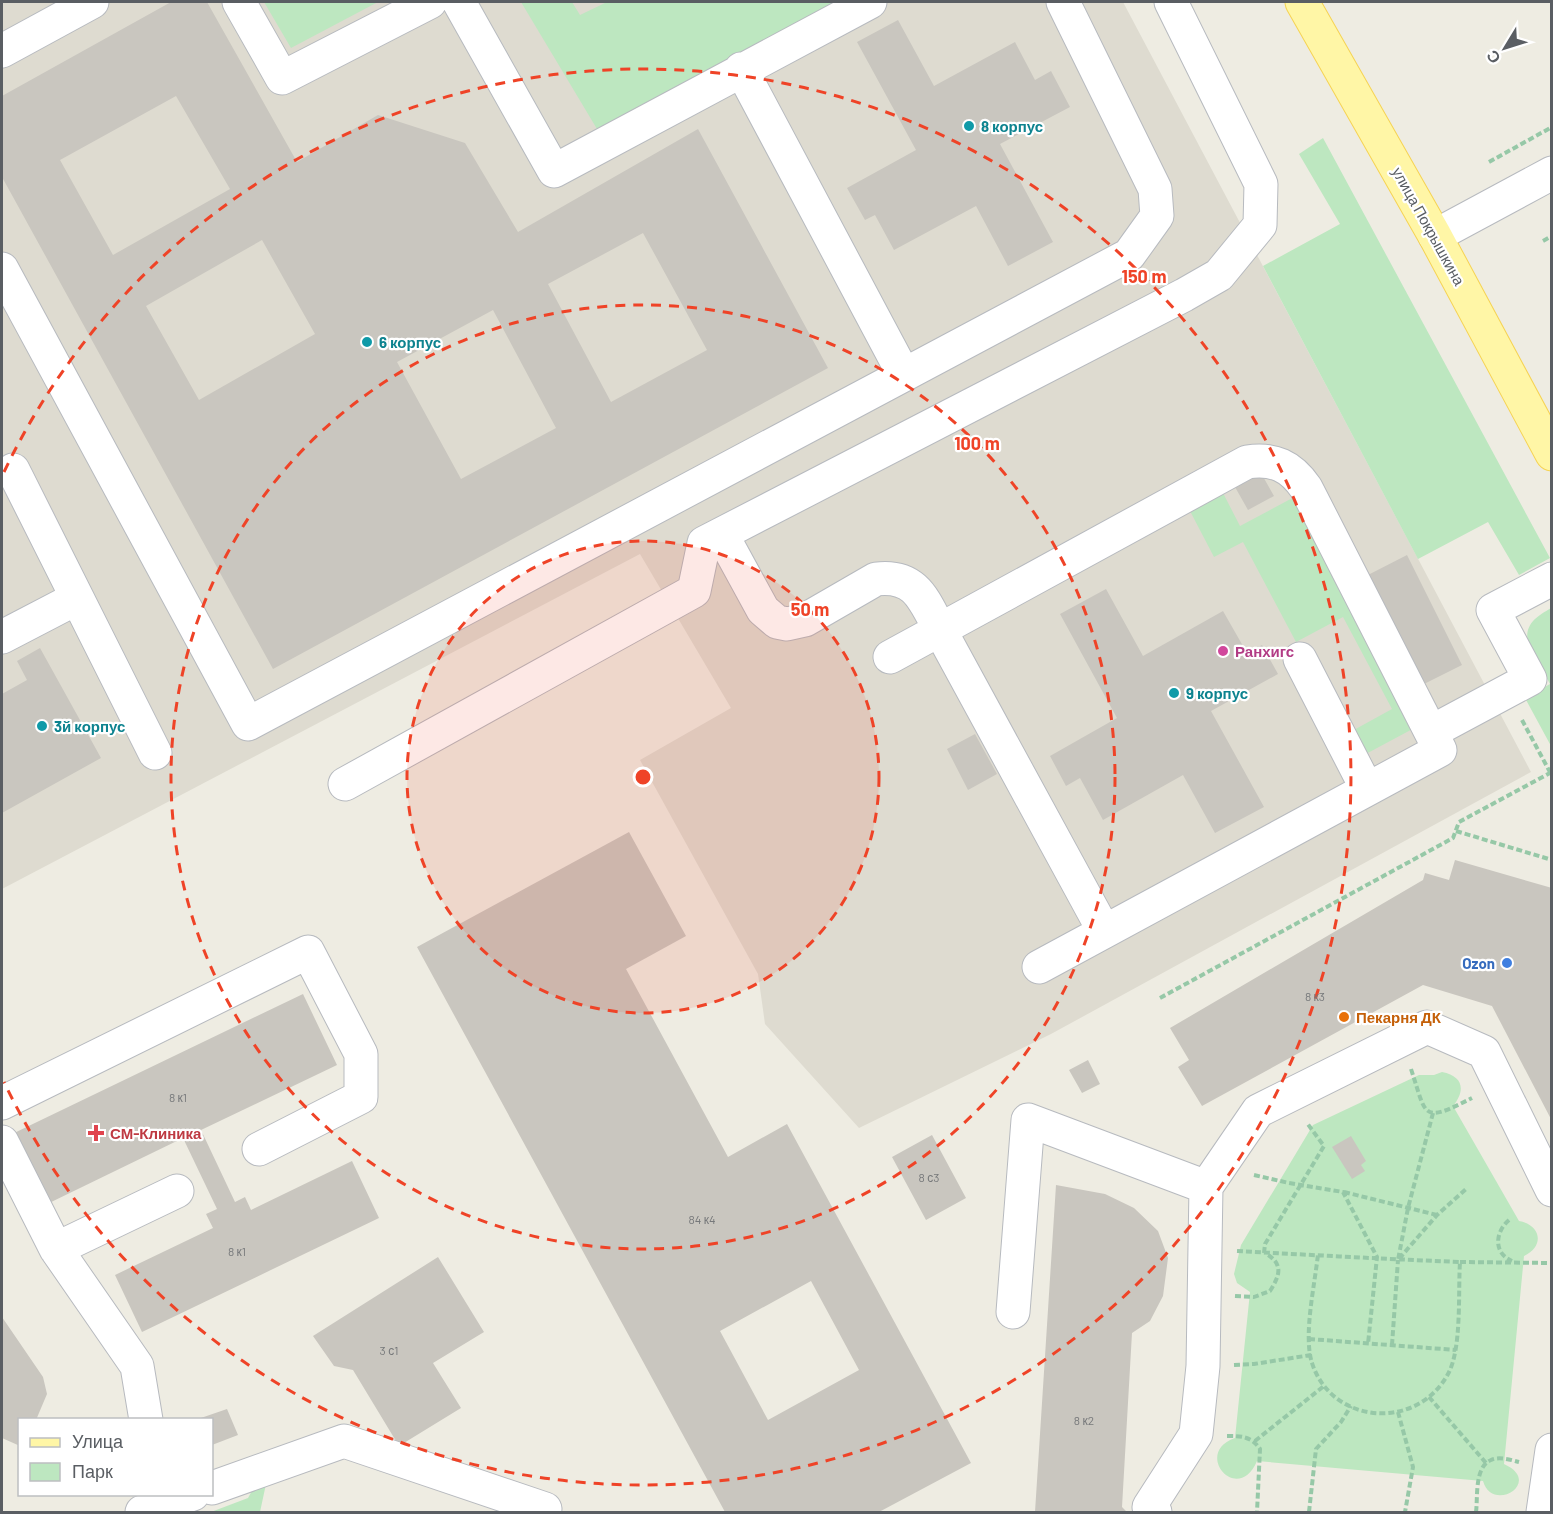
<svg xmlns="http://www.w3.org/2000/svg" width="1553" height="1514" font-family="Barlow,sans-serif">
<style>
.education{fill:#dedbd0}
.green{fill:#bde7c0}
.building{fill:#c9c6bf;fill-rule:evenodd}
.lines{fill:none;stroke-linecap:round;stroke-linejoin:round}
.minor-casing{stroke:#b7babf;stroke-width:35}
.major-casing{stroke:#f6d353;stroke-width:35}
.path{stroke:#96c8a7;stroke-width:4;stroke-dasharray:6 3;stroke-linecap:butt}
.minor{stroke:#fff;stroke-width:33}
.major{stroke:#fff6a6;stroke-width:33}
.ring{fill:none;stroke:#ef4327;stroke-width:3;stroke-dasharray:10 8}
.culture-dot{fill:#0f9aa8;stroke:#fff;stroke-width:2}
.hotel-dot{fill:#d1479c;stroke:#fff;stroke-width:2}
.shop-dot{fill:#3f7fe0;stroke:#fff;stroke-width:2}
.food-dot{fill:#e8710a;stroke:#fff;stroke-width:2}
.health-dot{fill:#e0444e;stroke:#fff;stroke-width:2}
.labels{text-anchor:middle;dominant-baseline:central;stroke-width:4.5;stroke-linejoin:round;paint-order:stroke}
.number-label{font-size:12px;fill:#76787a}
.culture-label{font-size:15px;font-weight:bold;fill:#0d838f;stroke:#fff;text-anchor:start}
.street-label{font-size:15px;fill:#5a5e63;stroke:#fff}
.hotel-label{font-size:15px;font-weight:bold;fill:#b23c85;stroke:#fff;text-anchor:start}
.shop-label{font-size:15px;font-weight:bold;fill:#366cbe;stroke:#fff;text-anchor:end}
.food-label{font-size:15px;font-weight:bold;fill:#c56008;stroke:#fff;text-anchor:start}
.health-label{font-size:15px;font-weight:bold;fill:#be3a42;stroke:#fff;text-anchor:start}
.centre{fill:#ef4327;stroke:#fff;stroke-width:3}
.ring-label{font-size:18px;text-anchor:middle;font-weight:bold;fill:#ef4327;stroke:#fff;stroke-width:4.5;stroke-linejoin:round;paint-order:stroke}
</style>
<rect width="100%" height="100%" fill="#eeece2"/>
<!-- education -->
<path class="education" d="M 2,2 L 1123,2 L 1531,772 L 1051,1034 L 859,1128 L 765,1024 L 758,974 L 640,760 L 731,708 L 640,554 L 2,889 Z"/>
<!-- green -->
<path class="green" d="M 264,2 L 378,2 L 291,48 Z
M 521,2 L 572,2 L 580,15 L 607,2 L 836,2 L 597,129 Z
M 1323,138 L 1550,558 L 1519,575 L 1488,522 L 1418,559 L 1263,266 L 1340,224 L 1299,154 Z
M 1223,493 L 1240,526 L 1298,495 L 1420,725 L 1364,755 L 1352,731 L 1392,709 L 1343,617 L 1296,642 L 1243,542 L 1214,557 L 1190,511 Z
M 1551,608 L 1551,746 L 1525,698 L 1550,684 L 1528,644 C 1524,624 1536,617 1551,608 Z
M 1442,1072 C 1463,1076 1466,1090 1453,1106 L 1519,1221 C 1541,1225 1545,1246 1524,1256 L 1504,1464 C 1544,1482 1492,1514 1483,1481 L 1257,1461 C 1238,1506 1192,1453 1235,1438 L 1250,1292 L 1237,1283 L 1234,1274 L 1241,1245 L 1313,1125 L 1419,1075 L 1434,1075 Z
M 266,1484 L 260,1512 L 211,1512 L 248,1498 L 254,1487 Z"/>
<!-- building -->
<path class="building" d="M 171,2 L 207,2 L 297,162 L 378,115 L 465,143 L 518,232 L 698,129 L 828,368 L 273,669 L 2,177 L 2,96 ZM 176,96 L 230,189 L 113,255 L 60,160 ZM 643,233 L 707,350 L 611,402 L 548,284 ZM 262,240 L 315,334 L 199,400 L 146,306 ZM 493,310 L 556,428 L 461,479 L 397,362 Z
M 898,20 L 934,86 L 1015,42 L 1035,80 L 1051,71 L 1070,107 L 1000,144 L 1053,242 L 1008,266 L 976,206 L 894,250 L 875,215 L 865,220 L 847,188 L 916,150 L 857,42 Z
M 1261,473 L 1274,496 L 1248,510 L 1235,487 Z
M 1407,555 L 1462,665 L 1422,685 L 1366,576 Z
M 1106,589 L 1143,656 L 1223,611 L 1247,653 L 1262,645 L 1278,674 L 1211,711 L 1264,807 L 1215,833 L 1183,775 L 1103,820 L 1080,778 L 1066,786 L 1050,756 L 1117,718 L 1060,614 Z
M 40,648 L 101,758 L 2,813 L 2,694 L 27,680 L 17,661 Z
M 975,734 L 997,774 L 968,790 L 947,749 Z
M 629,832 L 686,936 L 626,969 L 728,1157 L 787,1124 L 971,1463 L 879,1512 L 725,1512 L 417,947 ZM 811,1281 L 859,1370 L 768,1420 L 720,1331 Z
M 1455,860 L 1552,888 L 1552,1121 L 1492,1006 L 1423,985 L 1202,1106 L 1178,1067 L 1189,1060 L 1170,1028 L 1423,880 L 1425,873 L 1449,880 Z
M 303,994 L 337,1065 L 201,1130 L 235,1202 L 245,1197 L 251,1210 L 352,1161 L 379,1218 L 142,1332 L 115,1275 L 213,1228 L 206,1214 L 217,1209 L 183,1138 L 43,1206 L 10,1135 Z
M 1088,1060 L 1100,1084 L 1082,1093 L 1069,1070 Z
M 932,1135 L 966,1198 L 926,1220 L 892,1157 Z
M 1351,1136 L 1366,1161 L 1361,1165 L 1365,1171 L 1352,1179 L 1332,1147 Z
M 1056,1185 L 1105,1194 L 1134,1208 L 1158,1231 L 1168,1258 L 1163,1296 L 1150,1321 L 1132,1333 L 1122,1507 L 1127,1512 L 1035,1512 Z
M 438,1257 L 484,1332 L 433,1363 L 461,1408 L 399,1446 L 353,1370 L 334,1366 L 313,1336 Z
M 2,1317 L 43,1377 L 47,1394 L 36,1420 L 20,1420 L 20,1446 L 2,1438 Z
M 227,1409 L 238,1435 L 212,1445 L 212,1420 L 198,1419 Z"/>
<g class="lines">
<defs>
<path id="minor" d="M 239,2 L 282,78 L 430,2
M 459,2 L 554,171 L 870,2
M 2,51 L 92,2
M 741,69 L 904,375
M 1435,236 L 1552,173
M 2,269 L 248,724 L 1129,255 L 1157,216 L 1155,189 L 1063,2
M 13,470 L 155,753
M 722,535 L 763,610 L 777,622 L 787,624 L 805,620 L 876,579 C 916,574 924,600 940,630 L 1104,931
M 2,637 L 77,598
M 890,657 L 1247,462 C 1274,458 1291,466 1306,488 L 1440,750 L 1039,967
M 1300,659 L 1367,789
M 1431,732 L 1530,679 L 1493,610 L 1552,579
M 345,784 L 694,591 L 704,543 L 1184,295 L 1219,275 L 1260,225 L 1261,184 L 1171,2
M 2,1103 L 308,952 L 361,1054 L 361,1097 L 259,1149
M 2,1142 L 56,1249 L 137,1366 L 146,1420
M 56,1249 L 177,1191
M 1013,1312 L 1028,1120 L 1206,1187
M 212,1488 L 344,1441 L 545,1509
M 142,1512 L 193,1494
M 1155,1512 L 1149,1507 L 1196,1434 L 1203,1366 L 1206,1187 L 1258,1111 L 1427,1027 L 1484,1052 L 1552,1190
M 1543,1512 L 1552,1450"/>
<path id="major" d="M 1302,2 L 1435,236 L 1552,454"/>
</defs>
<!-- minor casing -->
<use href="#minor" class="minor-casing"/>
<!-- major casing -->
<use href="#major" class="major-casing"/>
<!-- path -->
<path class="path" d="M 1489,162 L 1552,127
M 1543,241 L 1552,236
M 1522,720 L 1551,774
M 1456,831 L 1552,860
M 1160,998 L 1453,838 L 1459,822 L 1550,773
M 1411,1069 C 1427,1117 1421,1124 1472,1098
M 1433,1113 L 1408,1208 L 1398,1260 L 1437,1215 L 1466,1189
M 1254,1175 L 1289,1183 L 1343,1192 L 1377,1257 L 1368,1344
M 1344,1192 L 1437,1215
M 1509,1220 C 1495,1232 1493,1253 1512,1261
M 1237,1251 C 1311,1255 1386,1259 1460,1262 C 1458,1292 1462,1349 1448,1374 C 1417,1431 1332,1425 1312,1363 C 1303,1335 1315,1284 1318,1254
M 1264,1253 L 1265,1244 L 1324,1146 L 1307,1123
M 1460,1262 L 1552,1263
M 1235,1296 L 1254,1297 L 1270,1291 C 1280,1275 1284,1264 1265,1253
M 1309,1339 L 1456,1350
M 1392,1345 L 1398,1260
M 1234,1365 L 1254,1364 L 1311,1355
M 1429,1397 L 1486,1463
M 1398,1412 L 1413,1467 L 1405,1512
M 1227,1436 C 1241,1436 1251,1436 1260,1449 L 1257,1512
M 1255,1441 L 1324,1386
M 1309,1512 L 1316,1449 L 1341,1422 L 1351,1406
M 1476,1512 C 1478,1498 1474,1467 1491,1460 C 1499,1456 1511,1460 1519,1462"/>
<!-- minor -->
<use href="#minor" class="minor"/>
<!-- major -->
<use href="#major" class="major"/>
</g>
<!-- distance rings -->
<circle cx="643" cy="777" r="236" fill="#ef4327" fill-opacity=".12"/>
<g class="ring">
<circle cx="643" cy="777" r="236"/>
<circle cx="643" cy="777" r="472"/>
<path d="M4 472A708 708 0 1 1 4 1082"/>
</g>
<!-- markers -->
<g class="culture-dot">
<circle cx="969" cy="126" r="6"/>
<circle cx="367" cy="342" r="6"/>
<circle cx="1174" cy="693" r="6"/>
<circle cx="42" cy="726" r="6"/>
</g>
<circle class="hotel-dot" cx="1223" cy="651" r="6"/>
<circle class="shop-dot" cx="1507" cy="963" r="6"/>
<circle class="food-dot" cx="1344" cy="1017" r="6"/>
<path class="health-dot" d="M93 1124h6v6h6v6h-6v6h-6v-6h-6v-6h6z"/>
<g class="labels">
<!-- number labels -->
<g class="number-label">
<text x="1315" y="996">8 к3</text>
<text x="178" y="1097">8 к1</text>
<text x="929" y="1177">8 с3</text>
<text x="702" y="1219">84 к4</text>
<text x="237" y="1251">8 к1</text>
<text x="389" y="1350">3 с1</text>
<text x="1084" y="1420">8 к2</text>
</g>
<!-- culture labels -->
<g class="culture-label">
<text x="981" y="126">8 корпус</text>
<text x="379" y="342">6 корпус</text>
<text x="1186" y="693">9 корпус</text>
<text x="54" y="726">3й корпус</text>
</g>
<!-- street labels -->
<g class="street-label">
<text transform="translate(1429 226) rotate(61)">улица Покрышкина</text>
</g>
<!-- hotel labels -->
<g class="hotel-label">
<text x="1235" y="651">Ранхигс</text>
</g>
<!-- shop labels -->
<g class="shop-label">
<text x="1495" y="963">Ozon</text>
</g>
<!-- food labels -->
<g class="food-label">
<text x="1356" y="1017">Пекарня ДК</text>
</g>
<!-- health labels -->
<g class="health-label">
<text x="110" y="1133">СМ-Клиника</text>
</g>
</g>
<circle cx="643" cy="777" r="9" class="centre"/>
<g class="ring-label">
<text x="1144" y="283">150 m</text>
<text x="977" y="450">100 m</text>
<text x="810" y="616">50 m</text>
</g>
<!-- border -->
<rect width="1553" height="1514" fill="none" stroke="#5a5e63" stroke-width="6"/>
<!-- legend -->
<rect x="18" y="1418" width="195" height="78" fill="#ffffff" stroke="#bdbfc1" stroke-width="1.5"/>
<rect x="30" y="1438" width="30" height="9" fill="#fff6a6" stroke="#bdbfc1" stroke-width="1.5"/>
<text x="72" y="1448" font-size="18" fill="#5a5e63">Улица</text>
<rect x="30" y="1463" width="30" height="18" fill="#bde7c0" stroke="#bdbfc1" stroke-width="1.5"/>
<text x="72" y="1478" font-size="18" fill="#5a5e63">Парк</text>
<!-- north arrow -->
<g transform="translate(1505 48) rotate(232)" stroke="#ffffff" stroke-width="4.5" paint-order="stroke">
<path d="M0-4.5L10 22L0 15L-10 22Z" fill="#5a5e63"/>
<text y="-9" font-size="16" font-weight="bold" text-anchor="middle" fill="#5a5e63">С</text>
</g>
</svg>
